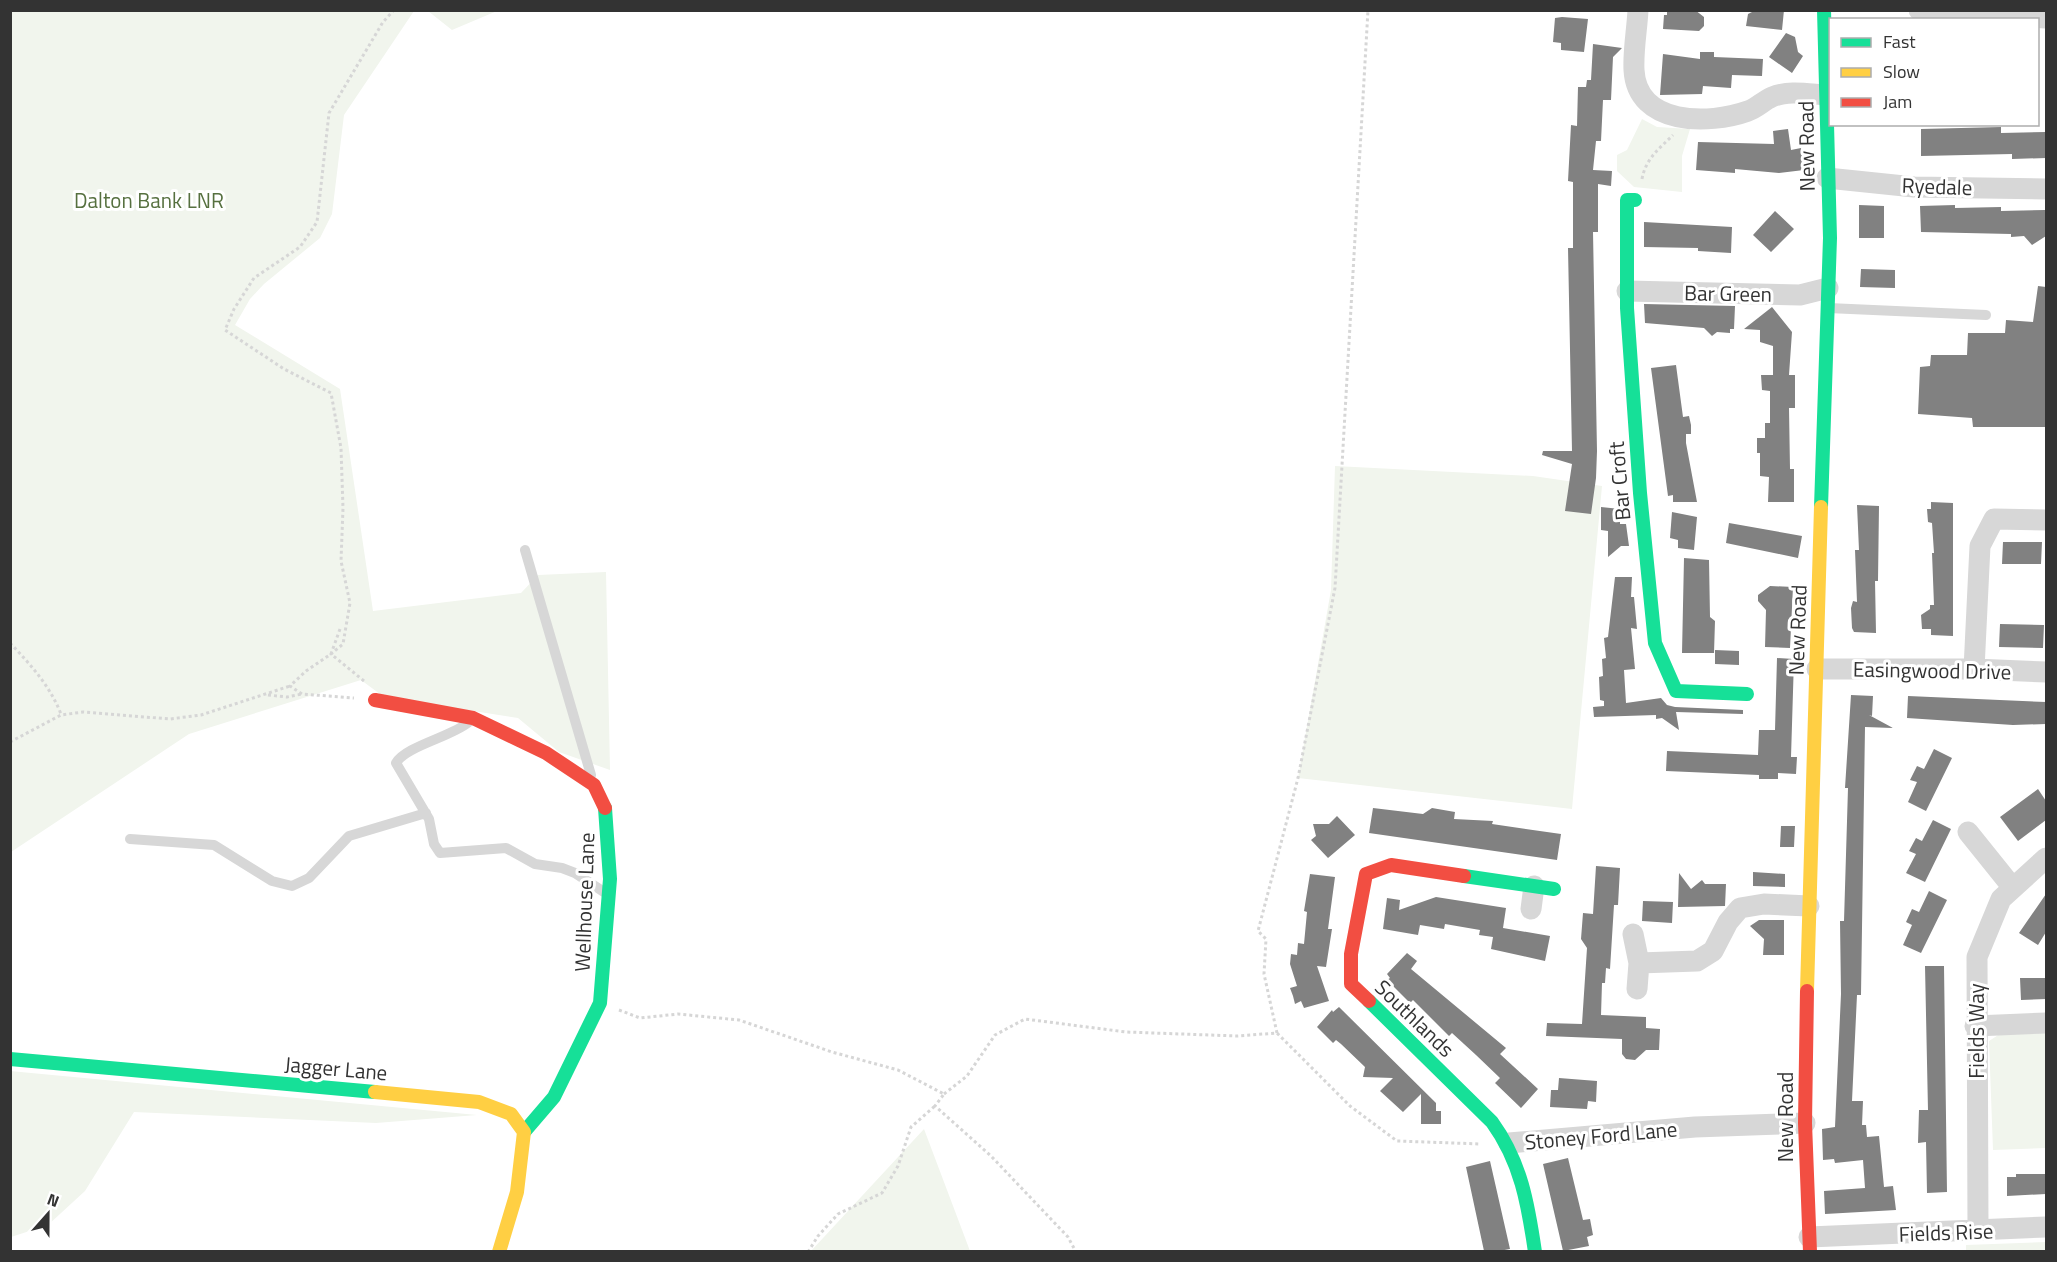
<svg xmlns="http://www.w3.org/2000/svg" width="2057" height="1262" font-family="'Titillium Web',sans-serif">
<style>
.green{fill:#f1f5ed}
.building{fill:#818181}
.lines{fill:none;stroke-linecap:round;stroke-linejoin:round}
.path{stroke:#d6d6d6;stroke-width:3;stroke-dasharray:3 3;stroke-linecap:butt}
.lane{stroke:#d7d7d7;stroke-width:10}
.street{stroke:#d7d7d7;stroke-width:21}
.fast{stroke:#16e098;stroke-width:14}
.slow{stroke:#ffcf43;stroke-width:14}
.jam{stroke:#f24e42;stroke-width:14}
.labels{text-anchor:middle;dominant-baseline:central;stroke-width:6;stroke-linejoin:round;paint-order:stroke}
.street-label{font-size:21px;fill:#333;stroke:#fff}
.park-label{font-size:21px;fill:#56703f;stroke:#fff}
</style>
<rect width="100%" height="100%" fill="#fff"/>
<!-- green -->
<path class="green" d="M 10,11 L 414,11 L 344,115 L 332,214 L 320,238 L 264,284 L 250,299 L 235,325 L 340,389 L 373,611 L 521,593 L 538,575 L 606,572 L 610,770 L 559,752 L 518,718 L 384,697 L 361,680 L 189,734 L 11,852 Z
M 428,11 L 497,11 L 452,30 Z
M 1642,119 L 1657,127 L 1690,129 L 1682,156 L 1682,192 L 1634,187 L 1617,171 L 1617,155 L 1627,150 Z
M 1335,466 L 1533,476 L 1602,486 L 1572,809 L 1298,778 L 1331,590 Z
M 2046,1031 L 2046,1148 L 1993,1150 L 1989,1041 L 2003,1032 Z
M 10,1071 L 477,1115 L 376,1123 L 134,1112 L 85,1191 L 48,1225 L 11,1237 Z
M 924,1129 L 970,1251 L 811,1251 Z
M 2046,1242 L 2046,1251 L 1966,1251 L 1966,1245 Z"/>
<!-- building -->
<path class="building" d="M 1667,10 L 1695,10 L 1704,17 L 1704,26 L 1699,31 L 1663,29 L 1664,15 L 1667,15 Z
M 1756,10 L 1784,10 L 1782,30 L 1746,26 L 1748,14 Z
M 1562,17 L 1588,19 L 1584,52 L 1561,50 L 1561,43 L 1553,42 L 1555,18 Z
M 1786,33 L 1795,37 L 1798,52 L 1803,56 L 1792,73 L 1769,57 Z
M 1593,44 L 1622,48 L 1613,57 L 1611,100 L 1603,100 L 1601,141 L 1596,141 L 1593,170 L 1612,171 L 1611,186 L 1598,184 L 1598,232 L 1593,232 L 1597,451 L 1596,478 L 1591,514 L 1565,511 L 1572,464 L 1542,455 L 1543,451 L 1572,451 L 1568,248 L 1573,248 L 1573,182 L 1568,181 L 1571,125 L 1577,126 L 1578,87 L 1586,87 L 1587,80 L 1591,80 Z
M 1700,52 L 1714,52 L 1714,57 L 1763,59 L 1762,76 L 1732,75 L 1731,88 L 1703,86 L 1702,94 L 1660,95 L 1663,54 L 1700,59 Z
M 2001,127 L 2001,133 L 2046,132 L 2046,158 L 2012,159 L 2012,154 L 1921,156 L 1921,129 Z
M 1788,129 L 1791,150 L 1801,148 L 1804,170 L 1779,173 L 1735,169 L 1735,173 L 1696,170 L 1698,142 L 1774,144 L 1773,131 Z
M 1859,205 L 1884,206 L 1884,238 L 1859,238 Z
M 1955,205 L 1955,208 L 2001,207 L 2001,211 L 2045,210 L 2046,236 L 2032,245 L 2024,236 L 2011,237 L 2011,234 L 1921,232 L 1920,206 Z
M 1775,211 L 1794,229 L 1771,252 L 1753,235 Z
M 1644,222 L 1732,227 L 1731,253 L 1698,251 L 1698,248 L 1644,247 Z
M 1861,269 L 1895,270 L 1895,288 L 1860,287 Z
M 2038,286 L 2046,287 L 2046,427 L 1973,427 L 1972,418 L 1918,414 L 1920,367 L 1930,366 L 1931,355 L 1967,355 L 1968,333 L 2005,333 L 2006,320 L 2033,322 Z
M 1644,304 L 1735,306 L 1734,329 L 1730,329 L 1730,333 L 1717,332 L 1712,336 L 1704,328 L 1645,323 Z
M 1772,307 L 1792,332 L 1789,375 L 1795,375 L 1795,408 L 1789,408 L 1790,469 L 1794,469 L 1794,502 L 1768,502 L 1769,477 L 1760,476 L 1760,453 L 1757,453 L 1757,438 L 1765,438 L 1765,423 L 1770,423 L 1770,391 L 1762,390 L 1761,375 L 1773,375 L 1773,346 L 1760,342 L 1760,330 L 1744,329 Z
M 1676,365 L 1683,417 L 1689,416 L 1691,425 L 1691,434 L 1686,434 L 1686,443 L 1697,502 L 1673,502 L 1673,495 L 1668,496 L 1651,368 Z
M 1931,502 L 1953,503 L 1953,636 L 1931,635 L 1931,629 L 1922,629 L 1921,615 L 1930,609 L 1930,605 L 1934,605 L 1932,553 L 1934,553 L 1932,523 L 1928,522 L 1927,509 L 1931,509 Z
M 1857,505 L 1879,506 L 1878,581 L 1875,581 L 1876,633 L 1854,632 L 1852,628 L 1851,608 L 1853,601 L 1857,602 L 1855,550 L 1859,550 Z
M 1601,507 L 1620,509 L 1620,524 L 1626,524 L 1629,546 L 1621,546 L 1608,557 L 1608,531 L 1601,530 Z
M 1672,512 L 1697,517 L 1694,550 L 1678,548 L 1678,540 L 1670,538 Z
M 1729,523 L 1802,536 L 1798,558 L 1726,543 Z
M 2003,542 L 2042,542 L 2041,564 L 2002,564 Z
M 1684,558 L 1709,560 L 1710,617 L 1715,621 L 1714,653 L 1682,653 Z
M 1615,577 L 1632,577 L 1631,597 L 1634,597 L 1637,629 L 1631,628 L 1635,669 L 1624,670 L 1626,703 L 1661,698 L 1667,705 L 1675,707 L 1743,710 L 1743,714 L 1676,712 L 1679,730 L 1662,718 L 1656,719 L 1656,715 L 1594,717 L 1593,707 L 1604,706 L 1604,701 L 1600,700 L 1599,677 L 1603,676 L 1602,659 L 1606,658 L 1604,638 L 1608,637 Z
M 1770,586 L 1793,587 L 1790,648 L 1765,647 L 1766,610 L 1758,601 L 1758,595 Z
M 2000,624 L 2044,625 L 2043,648 L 1999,647 Z
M 1715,650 L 1739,651 L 1739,665 L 1715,664 Z
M 1777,658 L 1794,659 L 1791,757 L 1797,757 L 1796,774 L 1778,773 L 1778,779 L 1759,779 L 1759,775 L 1666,771 L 1667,751 L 1758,755 L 1759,730 L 1775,730 Z
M 1851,695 L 1873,696 L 1872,716 L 1869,715 L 1893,728 L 1865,727 L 1861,995 L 1857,995 L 1852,1101 L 1863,1101 L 1862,1125 L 1866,1125 L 1867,1137 L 1879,1136 L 1884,1187 L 1893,1186 L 1896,1210 L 1825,1214 L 1824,1191 L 1865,1188 L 1863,1160 L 1835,1163 L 1834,1159 L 1823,1160 L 1822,1129 L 1835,1127 L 1841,994 L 1840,921 L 1844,921 L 1848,788 L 1845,788 Z
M 1908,696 L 2046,702 L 2046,724 L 2013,725 L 1907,718 Z
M 1934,749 L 1952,758 L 1926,811 L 1908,802 L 1917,782 L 1910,780 L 1917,766 L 1924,769 Z
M 2038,789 L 2046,801 L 2046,820 L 2018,841 L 2000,817 Z
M 1373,808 L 1423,814 L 1432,808 L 1455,812 L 1454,819 L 1493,821 L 1492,824 L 1561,834 L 1557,860 L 1369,833 Z
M 1337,816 L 1355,835 L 1328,858 L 1311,840 L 1316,836 L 1313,824 L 1329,824 Z
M 1933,820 L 1951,829 L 1925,882 L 1906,873 L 1916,854 L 1909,851 L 1916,838 L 1922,841 Z
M 1781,826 L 1795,826 L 1794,847 L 1780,847 Z
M 1596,866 L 1620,868 L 1618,905 L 1614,905 L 1610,969 L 1606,968 L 1605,983 L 1602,983 L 1601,1015 L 1646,1017 L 1646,1028 L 1660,1029 L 1659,1050 L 1646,1050 L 1635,1060 L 1626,1059 L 1622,1054 L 1622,1039 L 1546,1036 L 1547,1023 L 1582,1024 L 1587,948 L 1581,939 L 1583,913 L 1593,914 Z
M 1753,872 L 1785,874 L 1785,887 L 1753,886 Z
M 1679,873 L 1691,889 L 1702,880 L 1705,884 L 1726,884 L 1725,906 L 1678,907 Z
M 1310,874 L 1335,877 L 1328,929 L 1332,929 L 1326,967 L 1317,966 L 1329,1001 L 1304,1008 L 1301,1001 L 1295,1004 L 1293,996 L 1290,988 L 1297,986 L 1290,964 L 1291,954 L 1297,955 L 1298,943 L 1304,944 L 1307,912 L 1304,911 Z
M 1929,891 L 1947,900 L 1921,953 L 1903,945 L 1912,925 L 1906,922 L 1912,909 L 1919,912 Z
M 2046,894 L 2046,932 L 2038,945 L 2019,933 Z
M 1436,897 L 1506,908 L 1503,928 L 1550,936 L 1545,961 L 1491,949 L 1493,937 L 1479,935 L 1480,930 L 1445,924 L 1444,929 L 1420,925 L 1418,935 L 1383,929 L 1387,898 L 1400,900 L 1399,910 Z
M 1643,901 L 1673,902 L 1672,923 L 1642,921 Z
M 1759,920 L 1784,920 L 1784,955 L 1763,955 L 1764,939 L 1750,926 Z
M 1407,953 L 1417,961 L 1411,969 L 1506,1048 L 1500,1054 L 1538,1089 L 1521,1108 L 1495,1083 L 1500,1078 L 1476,1055 L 1452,1033 L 1449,1036 L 1413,1000 L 1410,1003 L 1387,980 L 1390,978 L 1387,974 Z
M 1925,966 L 1944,966 L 1947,1192 L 1927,1193 L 1926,1142 L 1918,1143 L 1919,1110 L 1928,1110 Z
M 2020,978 L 2046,978 L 2046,999 L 2021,1000 Z
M 1339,1007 L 1436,1103 L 1436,1111 L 1441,1111 L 1441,1124 L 1421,1124 L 1421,1094 L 1403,1112 L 1380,1091 L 1393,1078 L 1363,1077 L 1365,1067 L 1341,1044 L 1336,1040 L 1333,1043 L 1317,1027 L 1332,1010 L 1333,1012 Z
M 1559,1078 L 1597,1081 L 1596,1102 L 1588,1101 L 1587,1109 L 1550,1107 L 1551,1090 L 1558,1090 Z
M 1568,1158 L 1583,1220 L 1590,1219 L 1593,1235 L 1587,1237 L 1589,1246 L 1563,1251 L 1543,1164 Z
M 1490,1161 L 1510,1249 L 1499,1251 L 1484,1251 L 1466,1167 Z
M 2016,1174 L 2046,1174 L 2046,1194 L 2007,1196 L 2007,1177 L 2016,1177 Z"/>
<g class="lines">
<!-- path -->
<path class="path" d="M 1642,179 C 1646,158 1659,149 1673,135
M 340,629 L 331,654 L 306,671 L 290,686 L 302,694 L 354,698
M 10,643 C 31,665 50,686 61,714
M 364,681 L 331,654 L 343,644 L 350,603 L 341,561 L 343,508 L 341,448 L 331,393 L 284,369 L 225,330 L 234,309 L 254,278 L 300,247 L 317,222 L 329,113 L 383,22 L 394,10
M 268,695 L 287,697 L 302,694
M 10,742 L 61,715 L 83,712 L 170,719 L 201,715 L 290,686
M 619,1010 L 640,1018 L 678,1014 L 739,1020 L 832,1052 L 898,1070 L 944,1094 L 935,1106 L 991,1156 L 1068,1237 L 1076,1252
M 1277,1033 L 1264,974 L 1266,939 L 1258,931 L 1298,778 L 1335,588 L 1368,10
M 944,1094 L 967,1076 L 995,1035 L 1025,1019 L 1126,1032 L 1237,1036 L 1277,1033 L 1350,1106 L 1397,1141 L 1481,1144
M 808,1252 L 818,1236 L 838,1214 L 882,1193 L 898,1166 L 911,1127 L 935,1106"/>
<!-- lane -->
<path class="lane" d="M 1828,308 L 1986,315
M 525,550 L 591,775
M 469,722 C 451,737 406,746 396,763 L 429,819 L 434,844 L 440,853 L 506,848 L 535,864 L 562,868 L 575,873 L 607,894
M 130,839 L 214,845 L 272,881 L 292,886 L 309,878 L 349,836 L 426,813"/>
<!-- street -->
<path class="street" d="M 1638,10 C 1637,30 1633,50 1634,70 C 1637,126 1709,125 1748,111 C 1757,108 1763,101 1772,97 C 1788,90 1809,94 1826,95
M 1919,10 L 2046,18
M 1827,178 L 1914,187 L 2046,189
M 1627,291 L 1800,295 L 1828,288
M 1817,669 L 1974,669 L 2046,672
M 1974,669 L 1980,546 L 1994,519 L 2046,520
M 1968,832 L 2013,888
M 1531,909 L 1534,886
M 1633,934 L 1639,963 L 1637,989
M 1639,963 L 1697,961 L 1713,951 L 1728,922 L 1740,908 L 1764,904 L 1809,906
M 1975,1026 L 2046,1023
M 1509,1143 L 1695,1127 L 1805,1123
M 1978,1230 L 1977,957 L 2001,899 L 2046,858
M 1809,1237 L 2046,1227"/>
<!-- fast -->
<path class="fast" d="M 1635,200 L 1627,200 L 1627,308 L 1640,493 L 1655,643 L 1676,691 L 1747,694
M 1821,507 L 1830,238 L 1824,10
M 1464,876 L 1554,889
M 1369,1001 L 1492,1122 C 1521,1162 1528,1204 1535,1252
M 10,1059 L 375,1092
M 524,1132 L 554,1097 L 600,1003 L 610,879 L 605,808"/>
<!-- slow -->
<path class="slow" d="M 1807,991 L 1821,507
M 375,1092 L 479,1102 L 511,1114 L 524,1132 L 517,1192 L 499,1252"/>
<!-- jam -->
<path class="jam" d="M 375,700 L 473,718 L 546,753 L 594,785 L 605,808
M 1807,991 L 1805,1123 L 1810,1252
M 1369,1001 L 1351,984 L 1351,954 L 1366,874 L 1391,865 L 1464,876"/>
</g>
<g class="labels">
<!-- street labels -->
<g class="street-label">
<text transform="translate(1806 146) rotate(-91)">New Road</text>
<text transform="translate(1937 186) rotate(2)">Ryedale</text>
<text transform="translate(1728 293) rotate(1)">Bar Green</text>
<text transform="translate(1619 481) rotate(-95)">Bar Croft</text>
<text transform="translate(1797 630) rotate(-88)">New Road</text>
<text transform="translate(1932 670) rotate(1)">Easingwood Drive</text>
<text transform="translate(584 902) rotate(-88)">Wellhouse Lane</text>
<text transform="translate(1415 1018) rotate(44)">Southlands</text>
<text transform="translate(1976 1031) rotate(-90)">Fields Way</text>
<text transform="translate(336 1068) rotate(5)">Jagger Lane</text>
<text transform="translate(1785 1117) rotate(-90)">New Road</text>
<text transform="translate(1601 1135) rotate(-5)">Stoney Ford Lane</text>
<text transform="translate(1946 1232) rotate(-2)">Fields Rise</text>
</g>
<!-- park labels -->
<g class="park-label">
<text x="149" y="200">Dalton Bank LNR</text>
</g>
</g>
<!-- border -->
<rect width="2057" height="1262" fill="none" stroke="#333333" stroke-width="24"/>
<!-- legend -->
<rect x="1829" y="18" width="210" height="108" fill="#ffffff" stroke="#adadad" stroke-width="1.5"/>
<rect x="1841" y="38" width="30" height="9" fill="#16e098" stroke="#adadad" stroke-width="1.5"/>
<text x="1883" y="48" font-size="18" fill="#333333">Fast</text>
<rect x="1841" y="68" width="30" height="9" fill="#ffcf43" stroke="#adadad" stroke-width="1.5"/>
<text x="1883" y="78" font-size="18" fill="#333333">Slow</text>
<rect x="1841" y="98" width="30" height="9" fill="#f24e42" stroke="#adadad" stroke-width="1.5"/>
<text x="1883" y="108" font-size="18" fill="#333333">Jam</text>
<!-- north arrow -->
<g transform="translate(48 1214) rotate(21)" stroke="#ffffff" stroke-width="4.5" paint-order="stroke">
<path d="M0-4.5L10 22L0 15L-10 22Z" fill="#333333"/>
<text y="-9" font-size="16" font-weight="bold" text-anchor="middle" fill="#333333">N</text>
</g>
</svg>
